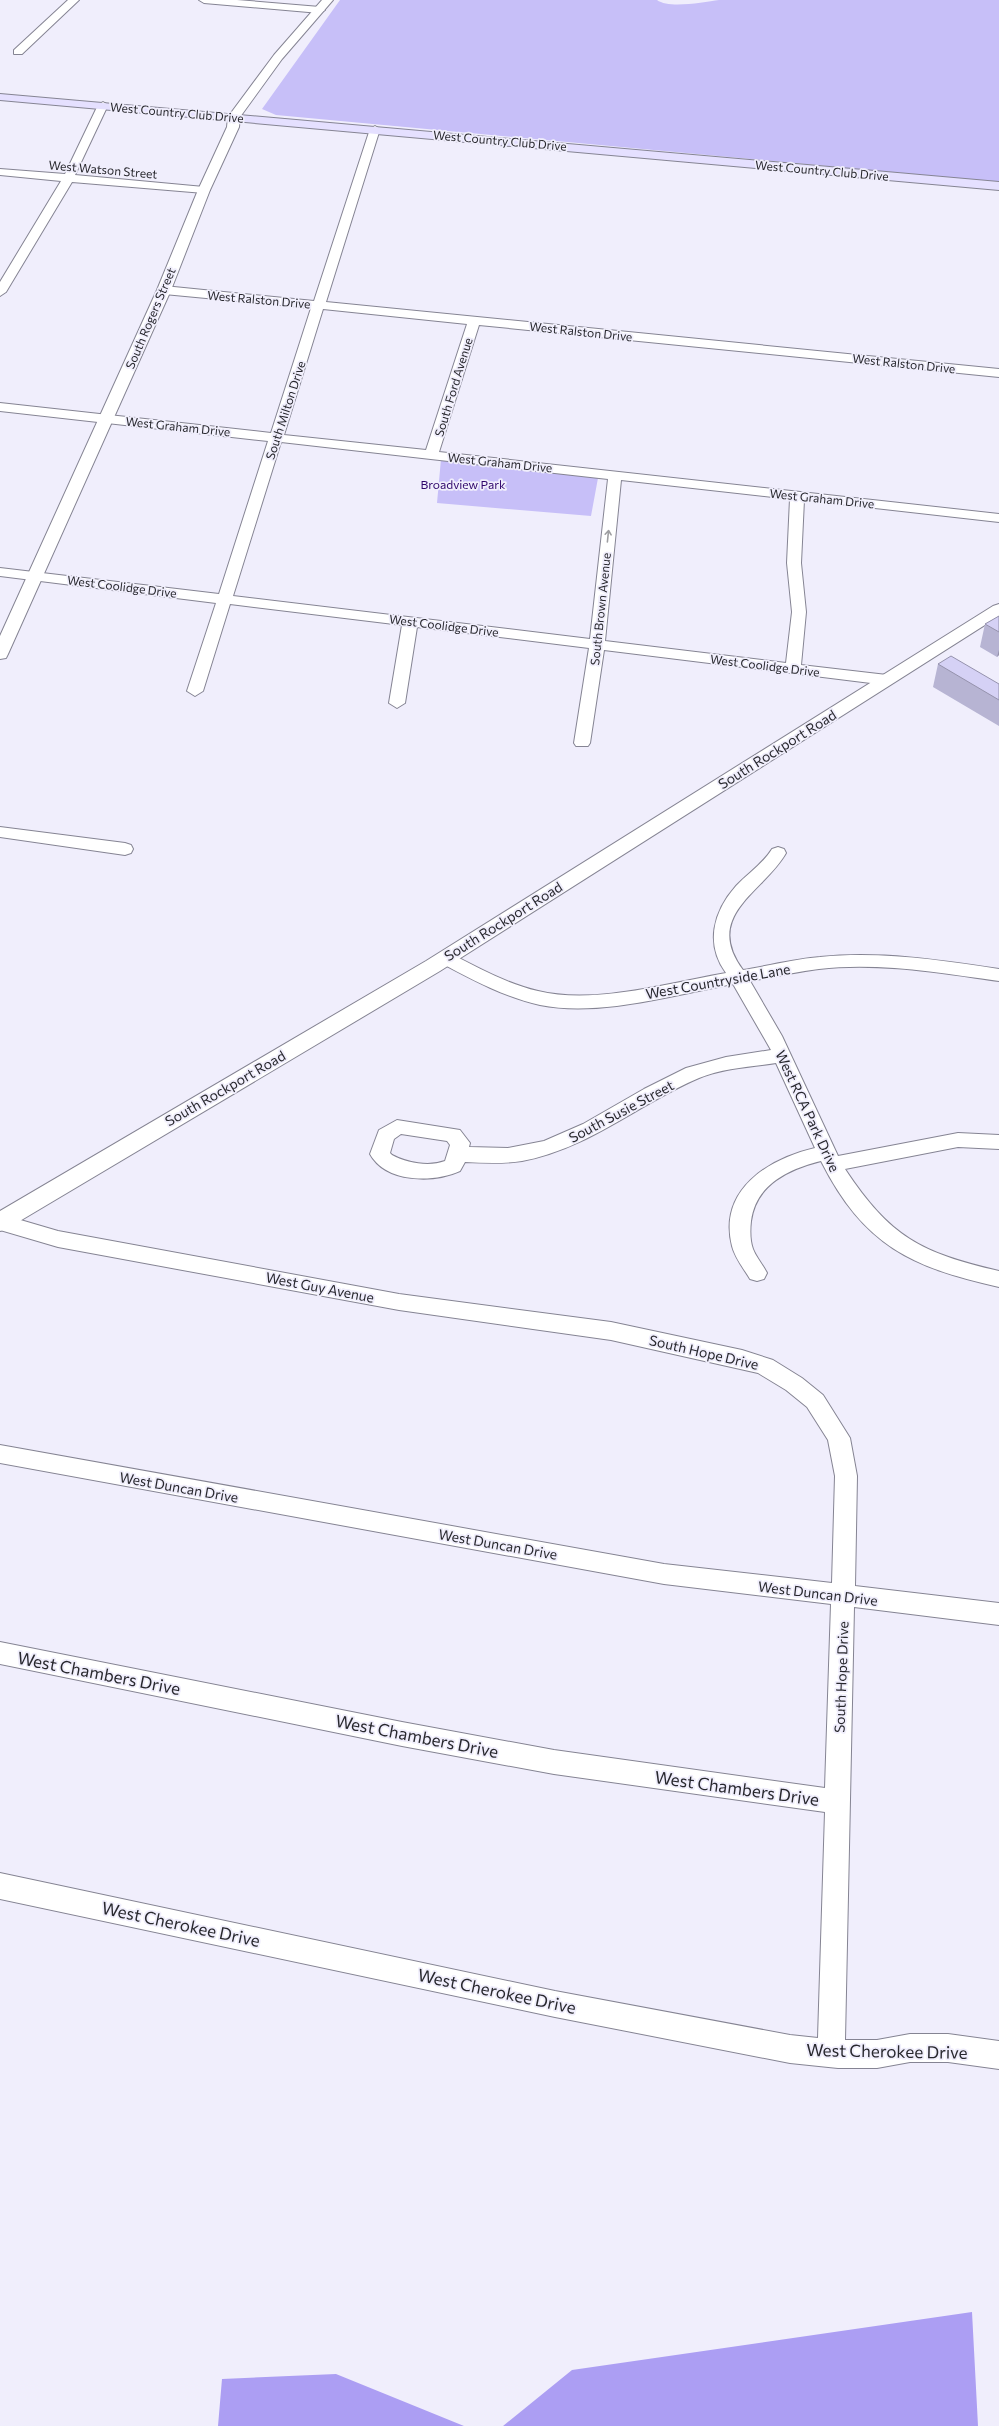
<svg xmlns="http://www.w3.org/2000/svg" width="999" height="2426" font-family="Commissioner,sans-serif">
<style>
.green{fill:#c7bff8}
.forest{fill:#ac9ef3}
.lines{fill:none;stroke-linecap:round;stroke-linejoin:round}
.minor-casing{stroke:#858493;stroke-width:2}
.tertiary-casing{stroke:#858493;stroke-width:2}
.secondary-casing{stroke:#858493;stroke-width:2}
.minor{fill:#fff;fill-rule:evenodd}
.tertiary{fill:#fff;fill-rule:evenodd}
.secondary{fill:#e5e0ff;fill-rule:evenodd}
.wall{fill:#b7b4d3}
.shaded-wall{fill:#9592ac}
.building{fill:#d5d1f5;stroke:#9592ac}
.oneway{stroke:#9e9ea1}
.labels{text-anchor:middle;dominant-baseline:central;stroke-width:3.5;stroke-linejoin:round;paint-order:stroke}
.far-street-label{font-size:12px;fill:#28282e;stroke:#f0eefc}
.far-park-label{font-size:12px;fill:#2e056b;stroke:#f0eefc}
.street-label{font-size:14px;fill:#28282e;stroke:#f0eefc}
.near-street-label{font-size:17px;fill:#28282e;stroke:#f0eefc}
</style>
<rect width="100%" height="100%" fill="#f0eefc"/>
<!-- green -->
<path class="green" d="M 340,0 L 657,0 C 669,9 704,2 719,0 L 999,0 L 999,182 L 276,115 L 262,109 Z
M 441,459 L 598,478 L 591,516 L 437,503 Z"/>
<!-- forest -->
<path class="forest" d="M 972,2312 L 978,2426 L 503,2426 L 572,2370 Z
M 336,2374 L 464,2426 L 218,2426 L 222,2379 Z"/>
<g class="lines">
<defs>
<path id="minor" d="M 68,0 L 79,0 L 22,54 L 14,54 L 14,50 Z
M 199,0 L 237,0 L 320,7 L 325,10 L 320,13 L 204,3 Z
M 103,102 L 108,105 L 75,175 L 204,187 L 210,190 L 204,193 L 72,182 L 6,292 L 0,296 L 0,282 L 61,181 L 0,175 L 0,169 L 65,174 L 98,105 Z
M 375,126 L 380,129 L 326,302 L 999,369 L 999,377 L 479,325 L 439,452 L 999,514 L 999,522 L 804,500 L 801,563 L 806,612 L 801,665 L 887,675 L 892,677 L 895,680 L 892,683 L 887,685 L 604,650 L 590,743 L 588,746 L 576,746 L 574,743 L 589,648 L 417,627 L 405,703 L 397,708 L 389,703 L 402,625 L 230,604 L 203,691 L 195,696 L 187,691 L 216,603 L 0,576 L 0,568 L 219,594 L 268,441 L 0,411 L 0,403 L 271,433 L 311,308 L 164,294 L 158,290 L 164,286 L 314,301 L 370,129 ZM 323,309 L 467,324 L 426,450 L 284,435 ZM 281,442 L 608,479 L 590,639 L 233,596 ZM 621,480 L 790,499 L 787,563 L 792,612 L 786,663 L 605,641 Z
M 0,827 L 125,843 L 131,845 L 133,849 L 131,853 L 125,855 L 0,837 Z
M 778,847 L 784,849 L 786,853 C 764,892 702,915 743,970 C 768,966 794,959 820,957 C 880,951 940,960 999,969 L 999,981 C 940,973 879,962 819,969 C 796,972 773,977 750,981 L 782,1036 L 838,1156 L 958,1133 L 999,1135 L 999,1149 L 958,1147 L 845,1169 C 890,1237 921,1253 999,1271 L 999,1287 C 911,1267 864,1246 821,1161 C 789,1169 756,1184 751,1221 C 750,1230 750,1241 753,1249 C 756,1257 763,1265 767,1273 L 764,1279 L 757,1281 L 750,1279 C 744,1269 735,1258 732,1246 C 718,1190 768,1159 815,1148 L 776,1063 C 751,1067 723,1068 699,1078 C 638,1104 588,1149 522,1161 C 503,1164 484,1163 465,1162 L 460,1171 C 433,1183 386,1183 370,1154 L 379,1130 L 397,1120 L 460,1130 L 470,1143 L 469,1147 L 508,1148 L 544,1141 L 583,1124 L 644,1089 L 686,1068 L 726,1057 L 771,1050 L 733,984 C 674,995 599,1017 540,1005 C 504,997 471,979 439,962 L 436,958 L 439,954 L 445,952 L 451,954 C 479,968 507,984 538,991 C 594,1005 669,983 726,973 C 705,944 713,912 736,886 C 748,873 762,865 772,849 ZM 401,1134 L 447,1141 L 450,1145 L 445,1161 C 429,1167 407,1163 392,1155 L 390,1153 L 394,1139 Z
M 0,1214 L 58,1231 L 399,1294 L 611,1322 L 742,1350 L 773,1360 L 802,1378 L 823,1395 L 850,1438 L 857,1476 L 855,1586 L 999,1603 L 999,1625 L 854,1607 L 845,2040 L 877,2040 L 910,2034 L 948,2034 L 999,2041 L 999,2069 L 948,2062 L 910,2062 L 877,2068 L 838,2068 L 790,2063 L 555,2017 L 0,1899 L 0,1873 L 555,1991 L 790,2035 L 818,2038 L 825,1812 L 554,1774 L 402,1746 L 0,1664 L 0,1642 L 402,1722 L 554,1750 L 825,1788 L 831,1604 L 664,1584 L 0,1463 L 0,1445 L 664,1564 L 832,1583 L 835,1476 L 828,1440 L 807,1407 L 786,1390 L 758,1373 L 611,1340 L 399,1310 L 58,1247 L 0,1230 Z"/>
<path id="tertiary" d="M 322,0 L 333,0 L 282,59 L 240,117 L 239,127 L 210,190 L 171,290 L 8,654 L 6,658 L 0,659 L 0,636 L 157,290 L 198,190 L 227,127 L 228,117 L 274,55 Z
M 999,604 L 999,616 L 440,971 L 8,1228 L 0,1231 L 0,1211 L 426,961 L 993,606 Z"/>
<path id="secondary" d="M 0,94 L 999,182 L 999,190 L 0,100 Z"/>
</defs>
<!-- minor casing -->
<use href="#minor" class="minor-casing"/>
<!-- tertiary casing -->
<use href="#tertiary" class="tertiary-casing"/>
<!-- secondary casing -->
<use href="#secondary" class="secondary-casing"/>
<!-- minor -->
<use href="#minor" class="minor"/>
<!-- tertiary -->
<use href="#tertiary" class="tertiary"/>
<!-- secondary -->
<use href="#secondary" class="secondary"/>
</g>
<!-- wall -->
<path class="wall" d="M 999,616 L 999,655 L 997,657 L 980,647 L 985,624 Z
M 938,664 L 999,684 L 999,726 L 933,687 Z"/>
<!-- shaded-wall -->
<path class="shaded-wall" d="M 999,650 L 999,655 L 997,657 Z"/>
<!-- building -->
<path class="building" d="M 999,616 L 999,632 L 985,624 Z
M 951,656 L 999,684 L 999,700 L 938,664 Z"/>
<!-- one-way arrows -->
<defs><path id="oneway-shaft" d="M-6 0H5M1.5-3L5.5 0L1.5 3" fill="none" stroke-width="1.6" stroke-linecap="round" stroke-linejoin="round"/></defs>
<use class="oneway" href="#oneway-shaft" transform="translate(608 536) rotate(-84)"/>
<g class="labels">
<!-- far-street labels -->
<g class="far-street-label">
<text transform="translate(177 112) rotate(5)">West Country Club Drive</text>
<text transform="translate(500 140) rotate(5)">West Country Club Drive</text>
<text transform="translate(103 169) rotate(5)">West Watson Street</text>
<text transform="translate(822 170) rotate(5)">West Country Club Drive</text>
<text transform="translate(259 299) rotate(5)">West Ralston Drive</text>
<text transform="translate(150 318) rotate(-67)">South Rogers Street</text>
<text transform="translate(581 331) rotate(6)">West Ralston Drive</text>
<text transform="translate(904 363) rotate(6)">West Ralston Drive</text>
<text transform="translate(453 387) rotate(-73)">South Ford Avenue</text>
<text transform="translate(285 410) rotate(-72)">South Milton Drive</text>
<text transform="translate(178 426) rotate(6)">West Graham Drive</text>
<text transform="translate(500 462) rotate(6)">West Graham Drive</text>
<text transform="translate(822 498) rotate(6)">West Graham Drive</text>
<text transform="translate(122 586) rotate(7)">West Coolidge Drive</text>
<text transform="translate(600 609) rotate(-84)">South Brown Avenue</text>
<text transform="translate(444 625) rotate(7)">West Coolidge Drive</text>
<text transform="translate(765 665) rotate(7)">West Coolidge Drive</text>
</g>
<!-- far-park labels -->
<g class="far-park-label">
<text x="463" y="484">Broadview Park</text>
</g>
<!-- street labels -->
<g class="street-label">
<text transform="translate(777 749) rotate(-32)">South Rockport Road</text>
<text transform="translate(503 921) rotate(-32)">South Rockport Road</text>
<text transform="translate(718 981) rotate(-10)">West Countryside Lane</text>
<text transform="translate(225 1088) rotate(-30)">South Rockport Road</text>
<text transform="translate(621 1111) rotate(-28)">South Susie Street</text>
<text transform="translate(808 1111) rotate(65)">West RCA Park Drive</text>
<text transform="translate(320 1287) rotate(11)">West Guy Avenue</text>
<text transform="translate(704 1352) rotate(13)">South Hope Drive</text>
<text transform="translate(179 1487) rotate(10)">West Duncan Drive</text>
<text transform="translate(498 1544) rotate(10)">West Duncan Drive</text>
<text transform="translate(818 1593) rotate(7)">West Duncan Drive</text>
<text transform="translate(841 1677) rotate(-88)">South Hope Drive</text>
</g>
<!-- near-street labels -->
<g class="near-street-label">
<text transform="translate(99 1673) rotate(11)">West Chambers Drive</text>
<text transform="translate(417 1736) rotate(11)">West Chambers Drive</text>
<text transform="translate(737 1788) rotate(8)">West Chambers Drive</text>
<text transform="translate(181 1924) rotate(12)">West Cherokee Drive</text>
<text transform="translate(497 1991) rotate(12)">West Cherokee Drive</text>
<text transform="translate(887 2051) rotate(1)">West Cherokee Drive</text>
</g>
</g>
</svg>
